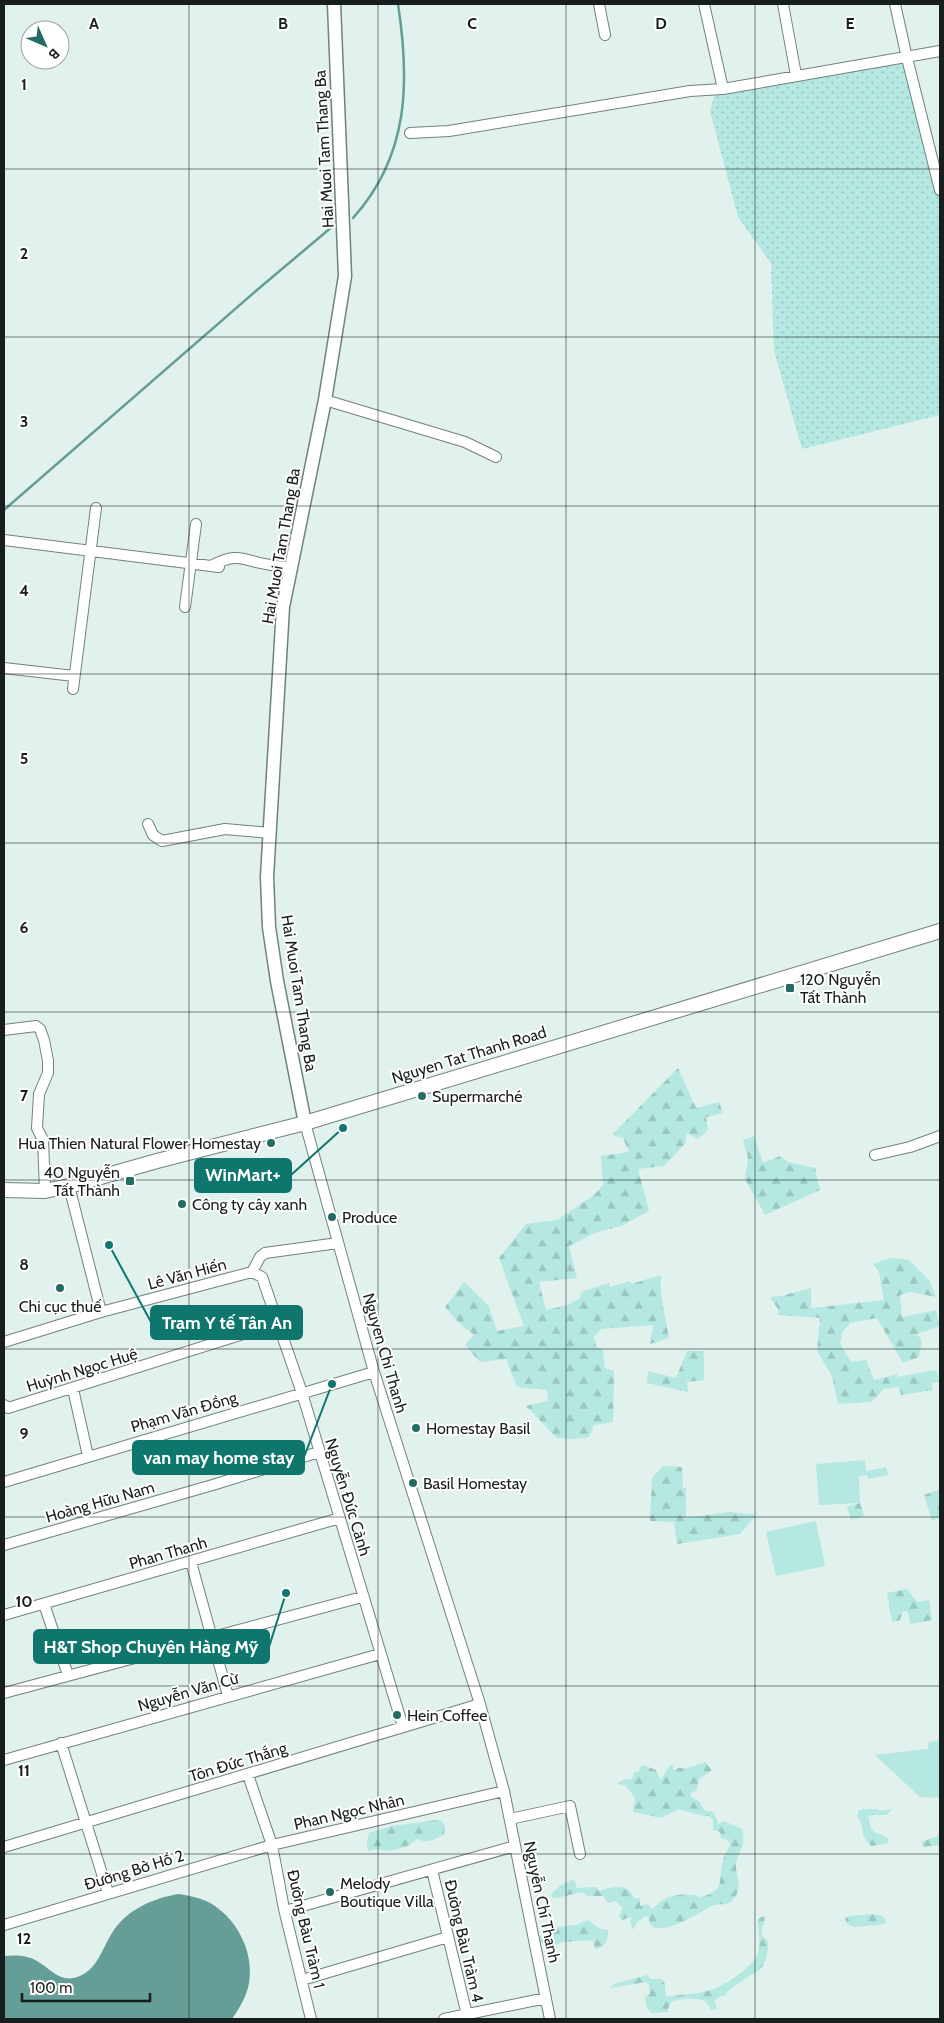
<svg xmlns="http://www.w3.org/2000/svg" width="944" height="2023" font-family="Cabin,sans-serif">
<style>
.green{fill:#b4e8e0}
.forest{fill:url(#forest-firs)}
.park{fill:url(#park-dots)}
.water{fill:#649e96}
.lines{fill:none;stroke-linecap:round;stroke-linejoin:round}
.stream{stroke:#649e96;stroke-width:2.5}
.minor-casing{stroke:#72817f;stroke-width:12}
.tertiary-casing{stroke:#72817f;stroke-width:15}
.secondary-casing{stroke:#72817f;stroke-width:16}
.minor{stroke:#fff;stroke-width:10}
.tertiary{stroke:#fff;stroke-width:12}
.secondary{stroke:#fff;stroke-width:14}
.grid{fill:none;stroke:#181e1d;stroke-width:1;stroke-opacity:0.55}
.poi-dot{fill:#236c63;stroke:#fff;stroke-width:2}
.labels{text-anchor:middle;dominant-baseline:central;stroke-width:4;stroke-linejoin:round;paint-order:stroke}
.street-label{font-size:16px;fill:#181e1d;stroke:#fff}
.poi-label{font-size:16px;fill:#181e1d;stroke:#fff;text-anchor:start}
.grid-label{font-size:16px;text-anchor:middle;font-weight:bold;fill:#181e1d;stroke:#fff;stroke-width:4;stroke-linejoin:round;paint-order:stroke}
.leader{fill:none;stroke:#0f766e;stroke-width:2}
.callout-dot{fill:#0f766e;stroke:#fff;stroke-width:2}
.callout{fill:#0f766e;stroke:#0f766e;stroke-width:2}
.callout-label{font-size:18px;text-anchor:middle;font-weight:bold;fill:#fff}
</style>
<defs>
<pattern id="forest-firs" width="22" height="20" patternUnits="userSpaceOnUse" patternTransform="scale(1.25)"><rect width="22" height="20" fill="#b4e8e0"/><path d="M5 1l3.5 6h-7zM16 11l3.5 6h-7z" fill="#9ac7c0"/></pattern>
<pattern id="park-dots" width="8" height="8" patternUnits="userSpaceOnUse" patternTransform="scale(1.25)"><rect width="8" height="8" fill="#b4e8e0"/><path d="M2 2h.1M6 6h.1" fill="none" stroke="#9ac7c0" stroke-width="1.8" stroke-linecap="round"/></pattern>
</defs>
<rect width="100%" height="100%" fill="#e0f1ee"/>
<!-- green -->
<path class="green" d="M 865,1460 L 866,1471 L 886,1467 L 888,1475 L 868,1479 L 867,1475 L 859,1476 L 860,1503 L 819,1505 L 816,1464 Z
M 816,1521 L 825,1566 L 776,1576 L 766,1532 Z
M 940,1740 L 940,1798 L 920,1797 L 875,1755 L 928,1749 L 929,1742 Z"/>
<!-- forest -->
<path class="forest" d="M 678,1068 L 696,1108 L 719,1102 L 723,1113 L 706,1117 L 708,1130 L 698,1139 L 687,1133 L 685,1144 L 664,1166 L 638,1169 L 649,1211 L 621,1226 L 597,1232 L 569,1246 L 577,1278 L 539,1282 L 546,1310 L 568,1305 L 580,1298 L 581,1292 L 609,1283 L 610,1287 L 630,1281 L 631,1284 L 661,1275 L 661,1295 L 669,1338 L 650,1344 L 653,1325 L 601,1329 L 594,1337 L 596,1347 L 603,1349 L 605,1368 L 614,1371 L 613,1422 L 594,1425 L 589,1437 L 573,1439 L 557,1438 L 526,1406 L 548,1401 L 547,1390 L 517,1387 L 506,1359 L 480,1362 L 465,1345 L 474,1335 L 457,1321 L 445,1307 L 464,1282 L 489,1306 L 497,1331 L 524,1326 L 499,1258 L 526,1224 L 557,1220 L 594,1195 L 603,1185 L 601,1156 L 629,1152 L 623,1138 L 612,1135 Z
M 754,1136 L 763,1163 L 780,1156 L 788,1162 L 815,1168 L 820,1190 L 765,1215 L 745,1179 L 748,1158 L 743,1140 Z
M 891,1258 L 909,1260 L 929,1280 L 936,1297 L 911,1292 L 900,1295 L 902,1317 L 936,1310 L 940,1326 L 917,1334 L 922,1341 L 919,1357 L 903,1363 L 877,1318 L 850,1323 L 842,1333 L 840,1344 L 851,1362 L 866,1360 L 874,1380 L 898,1374 L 896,1377 L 937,1370 L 939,1382 L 932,1383 L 933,1390 L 901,1395 L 899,1387 L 884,1389 L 871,1402 L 838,1404 L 832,1376 L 817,1351 L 820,1318 L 778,1315 L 778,1309 L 770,1297 L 781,1296 L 811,1288 L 811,1308 L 884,1300 L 879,1272 L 873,1264 Z
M 687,1351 L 704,1351 L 704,1380 L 687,1382 L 688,1392 L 647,1383 L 648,1371 L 676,1378 Z
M 663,1466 L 682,1467 L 683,1488 L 686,1488 L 686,1518 L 729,1512 L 756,1515 L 740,1534 L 677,1544 L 674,1522 L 650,1521 L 652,1478 Z
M 940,1489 L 940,1517 L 932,1521 L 924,1495 Z
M 860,1503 L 864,1516 L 851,1520 L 847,1507 Z
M 907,1589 L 917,1602 L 929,1600 L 932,1620 L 910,1624 L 908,1612 L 903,1611 L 900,1620 L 892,1622 L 887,1593 Z
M 705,1762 L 712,1770 L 699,1779 L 697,1790 L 691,1793 L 691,1797 L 699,1801 L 704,1810 L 713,1812 L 719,1824 L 724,1821 L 742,1829 C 747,1846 739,1849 736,1863 C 735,1875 743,1886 735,1897 C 728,1908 721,1902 712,1906 C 696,1914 672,1931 654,1928 L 649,1922 L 649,1918 L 646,1916 L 637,1922 L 633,1930 L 630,1922 L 632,1918 L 630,1917 L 622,1920 L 619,1916 L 623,1908 L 616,1901 L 608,1903 L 603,1896 L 588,1896 L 582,1892 L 556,1898 L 552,1897 L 551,1894 L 561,1885 L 574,1879 L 577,1888 L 596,1887 L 599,1891 C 611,1887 630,1882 634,1899 L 640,1898 L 640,1906 L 648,1904 L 652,1909 C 657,1906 660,1901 665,1899 C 673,1894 692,1893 700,1897 C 724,1892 719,1882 722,1864 C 723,1857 727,1851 730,1845 L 728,1840 L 721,1838 L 720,1832 L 713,1830 L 713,1820 L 709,1816 L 704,1816 L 678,1809 L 662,1818 L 633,1812 L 635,1798 L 627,1787 L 617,1783 L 625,1779 L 631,1780 L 635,1772 L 639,1772 L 640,1767 L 643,1765 L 656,1770 L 661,1780 L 670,1765 L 674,1765 L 673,1769 L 675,1770 L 678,1768 L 688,1768 Z
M 863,1809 L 875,1809 L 882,1811 L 891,1809 L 887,1815 L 871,1815 L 868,1817 C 873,1838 874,1829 889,1839 L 888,1843 L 872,1846 C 859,1838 865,1825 857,1816 L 859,1810 Z
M 436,1820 L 441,1820 L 445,1825 L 444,1835 C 433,1839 428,1844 417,1839 L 408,1846 L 394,1850 L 386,1851 L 378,1849 L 368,1851 L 367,1844 L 369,1833 L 392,1826 Z
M 940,1835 L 940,1845 L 924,1847 L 921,1842 Z
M 873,1914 L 883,1916 L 886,1921 L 885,1924 L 855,1927 L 847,1924 L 845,1919 L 848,1916 Z
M 761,1917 L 765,1917 L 761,1934 L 768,1941 C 768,1973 757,1969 736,1985 C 732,1988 727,1991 725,1996 L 720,1996 L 714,2001 L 717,2009 L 711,2010 C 709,2008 709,2005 707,2003 C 701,1997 678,1998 671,2002 L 667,2012 L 652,2013 C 647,2009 645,2004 645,1997 L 650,1994 L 649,1985 L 646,1982 L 610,1988 L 614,1984 L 647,1975 L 651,1979 L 662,1979 L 665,1984 L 666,1997 C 680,1994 696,1995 711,1990 C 724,1986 754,1967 758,1953 C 761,1941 758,1930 758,1919 Z
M 588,1920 L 600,1929 L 608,1930 C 608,1941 605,1947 595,1949 L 593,1940 L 562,1942 L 559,1944 L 547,1946 L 540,1941 L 540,1936 L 544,1933 L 544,1929 L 548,1927 L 551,1931 L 555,1932 L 558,1927 L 576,1925 Z"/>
<!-- park -->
<path class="park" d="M 907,58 L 940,190 L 940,415 L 802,449 L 774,351 L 771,263 L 738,217 L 710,111 L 714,97 L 723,89 Z"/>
<!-- water -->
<path class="water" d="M 179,1894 C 190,1896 202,1898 212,1904 C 239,1921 256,1956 248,1988 C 245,1999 238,2010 232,2019 L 4,2019 L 4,1956 C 15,1955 27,1955 37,1961 C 51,1969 60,1983 77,1977 C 97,1971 102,1949 112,1933 C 126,1910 153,1898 179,1894 Z"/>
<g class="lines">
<!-- stream -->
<path class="stream" d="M 353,218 C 409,156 410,82 398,4
M 4,510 L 257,290 L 333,226"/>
<defs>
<path id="minor" d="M 599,4 L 605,35
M 704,4 L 723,89 L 940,51
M 783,4 L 796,75
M 895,4 L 907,58 L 940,190
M 410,133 L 449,131 L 690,91 L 723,89
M 325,400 L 465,442 L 496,457
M 4,540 L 219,567
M 211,566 C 230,556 237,556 256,562 C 267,565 280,566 291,568
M 185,607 L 196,524
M 4,668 L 74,676
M 73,689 L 96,508
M 148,824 L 153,835 L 162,841 L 225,829 L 270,833
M 4,1030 L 36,1026 L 40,1029 L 44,1040 L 48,1061 L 48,1073 L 39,1094 L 37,1128 L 43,1140 L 45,1191
M 305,1123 L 374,1372 L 480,1704 L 504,1791 L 550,2019
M 875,1155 L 910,1147 L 940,1136
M 69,1186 L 101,1312
M 252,1272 L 260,1257 L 265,1253 L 338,1243
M 4,1342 L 101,1312 L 252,1272 L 262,1277 L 302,1393 L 403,1727
M 73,1389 L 88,1456
M 4,1405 L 8,1408 L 278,1323
M 4,1482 L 374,1372
M 4,1545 L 216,1484 L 319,1452
M 191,1562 L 228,1696
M 44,1604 L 68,1675
M 4,1615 L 340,1518
M 4,1693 L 362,1597
M 61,1743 L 108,1893
M 4,1760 L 380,1654
M 248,1775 L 272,1845 L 284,1909 L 311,2019
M 510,1819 L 570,1806 L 580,1854
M 4,1847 L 480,1704
M 432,1870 L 468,2019
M 285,1911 L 515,1846
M 4,1925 L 272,1845 L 504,1791
M 302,1980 L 448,1937
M 444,2019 L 546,1998"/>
<path id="tertiary" d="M 305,1123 L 277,981 L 269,927 L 267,877 L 283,607 L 325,400 L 345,276 L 334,4"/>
<path id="secondary" d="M 4,1190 L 45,1191 L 69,1186 L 157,1161 L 305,1123 L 940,931"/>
</defs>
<!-- minor casing -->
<use href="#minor" class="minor-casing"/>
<!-- tertiary casing -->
<use href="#tertiary" class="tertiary-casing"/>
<!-- secondary casing -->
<use href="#secondary" class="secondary-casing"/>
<!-- minor -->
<use href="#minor" class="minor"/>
<!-- tertiary -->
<use href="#tertiary" class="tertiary"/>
<!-- secondary -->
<use href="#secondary" class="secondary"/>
</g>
<!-- grid -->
<path class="grid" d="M 189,4 L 189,2019M 378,4 L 378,2019M 566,4 L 566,2019M 755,4 L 755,2019M 4,169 L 940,169M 4,337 L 940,337M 4,506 L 940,506M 4,674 L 940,674M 4,843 L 940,843M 4,1012 L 940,1012M 4,1180 L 940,1180M 4,1349 L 940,1349M 4,1517 L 940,1517M 4,1686 L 940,1686M 4,1854 L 940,1854"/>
<!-- markers -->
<g class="poi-dot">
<rect x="785" y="983" width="10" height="10" rx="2.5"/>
<circle cx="422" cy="1096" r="5"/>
<circle cx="271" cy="1143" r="5"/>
<rect x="125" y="1176" width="10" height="10" rx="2.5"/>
<circle cx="182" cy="1204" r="5"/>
<circle cx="332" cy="1217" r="5"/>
<circle cx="60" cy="1288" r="5"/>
<circle cx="416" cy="1428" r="5"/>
<circle cx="413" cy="1483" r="5"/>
<circle cx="397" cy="1715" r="5"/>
<circle cx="330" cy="1892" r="5"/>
</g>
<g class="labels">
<!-- street labels -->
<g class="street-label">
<text transform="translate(324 149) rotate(-93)">Hai Muoi Tam Thang Ba</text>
<text transform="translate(281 546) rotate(-80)">Hai Muoi Tam Thang Ba</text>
<text transform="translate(299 993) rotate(81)">Hai Muoi Tam Thang Ba</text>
<text transform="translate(469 1055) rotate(-17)">Nguyen Tat Thanh Road</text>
<text transform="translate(187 1274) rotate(-15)">Lê Văn Hiến</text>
<text transform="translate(385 1353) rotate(74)">Nguyen Chi Thanh</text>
<text transform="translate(82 1370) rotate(-17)">Huỳnh Ngọc Huệ</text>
<text transform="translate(184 1412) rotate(-16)">Phạm Văn Đồng</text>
<text transform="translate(348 1497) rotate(73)">Nguyễn Đức Cảnh</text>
<text transform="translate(100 1502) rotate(-16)">Hoàng Hữu Nam</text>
<text transform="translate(168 1553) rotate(-16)">Phan Thanh</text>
<text transform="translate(188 1692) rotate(-16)">Nguyễn Văn Cừ</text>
<text transform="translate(238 1762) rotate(-17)">Tôn Đức Thắng</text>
<text transform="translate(349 1812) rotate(-13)">Phan Ngọc Nhân</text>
<text transform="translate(134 1870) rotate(-17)">Đường Bờ Hồ 2</text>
<text transform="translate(542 1902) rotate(78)">Nguyễn Chí Thanh</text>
<text transform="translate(306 1929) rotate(77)">Đường Bàu Tràm 1</text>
<text transform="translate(464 1941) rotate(77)">Đường Bàu Tràm 4</text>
</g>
<!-- poi labels -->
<g class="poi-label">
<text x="800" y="979">120 Nguyễn<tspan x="800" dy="18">Tất Thành</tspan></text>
<text x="432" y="1096">Supermarché</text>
<text x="261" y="1143" text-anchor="end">Hua Thien Natural Flower Homestay</text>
<text x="120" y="1172" text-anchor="end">40 Nguyễn<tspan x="120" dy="18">Tất Thành</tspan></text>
<text x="192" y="1204">Công ty cây xanh</text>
<text x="342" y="1217">Produce</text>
<text x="60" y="1306" text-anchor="middle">Chi cục thuế</text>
<text x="426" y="1428">Homestay Basil</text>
<text x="423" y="1483">Basil Homestay</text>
<text x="407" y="1715">Hein Coffee</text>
<text x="340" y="1883">Melody<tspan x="340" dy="18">Boutique Villa</tspan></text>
</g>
</g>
<g class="grid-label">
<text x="94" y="29">A</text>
<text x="283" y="29">B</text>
<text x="472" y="29">C</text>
<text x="661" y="29">D</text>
<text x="850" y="29">E</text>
<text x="24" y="90">1</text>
<text x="24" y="259">2</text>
<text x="24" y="427">3</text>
<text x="24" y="596">4</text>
<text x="24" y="764">5</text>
<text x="24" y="933">6</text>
<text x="24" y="1101">7</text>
<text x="24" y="1270">8</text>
<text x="24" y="1439">9</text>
<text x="24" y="1607">10</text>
<text x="24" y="1776">11</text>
<text x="24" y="1944">12</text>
</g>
<!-- callouts -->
<path class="leader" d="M343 1128L291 1175M109 1245L151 1322M332 1384L304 1457M286 1593L269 1647"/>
<g class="callout-dot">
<circle cx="343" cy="1128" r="5"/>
<circle cx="109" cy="1245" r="5"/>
<circle cx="332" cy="1384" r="5"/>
<circle cx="286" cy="1593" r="5"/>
</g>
<g class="callout">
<rect x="195" y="1159" width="96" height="33" rx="5"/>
<rect x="151" y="1306" width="151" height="33" rx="5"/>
<rect x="133" y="1441" width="171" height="33" rx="5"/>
<rect x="34" y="1630" width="235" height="33" rx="5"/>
</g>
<g class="callout-label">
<text x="243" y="1181">WinMart+</text>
<text x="227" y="1329">Trạm Y tế Tân An</text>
<text x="219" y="1464">van may home stay</text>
<text x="151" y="1653">H&amp;T Shop Chuyên Hàng Mỹ</text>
</g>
<!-- border -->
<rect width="944" height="2023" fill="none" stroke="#181e1d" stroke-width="10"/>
<!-- north arrow -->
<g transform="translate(45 45) rotate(135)"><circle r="24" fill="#ffffff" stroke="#a3a5a5"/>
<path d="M0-4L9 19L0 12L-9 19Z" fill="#236c63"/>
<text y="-8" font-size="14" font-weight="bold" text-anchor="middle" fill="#181e1d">B</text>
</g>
<!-- scale -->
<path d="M22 1993v8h128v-8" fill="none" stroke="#181e1d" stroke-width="2.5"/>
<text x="30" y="1993" font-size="15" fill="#181e1d" stroke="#ffffff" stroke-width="4" paint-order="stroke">100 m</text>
</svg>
